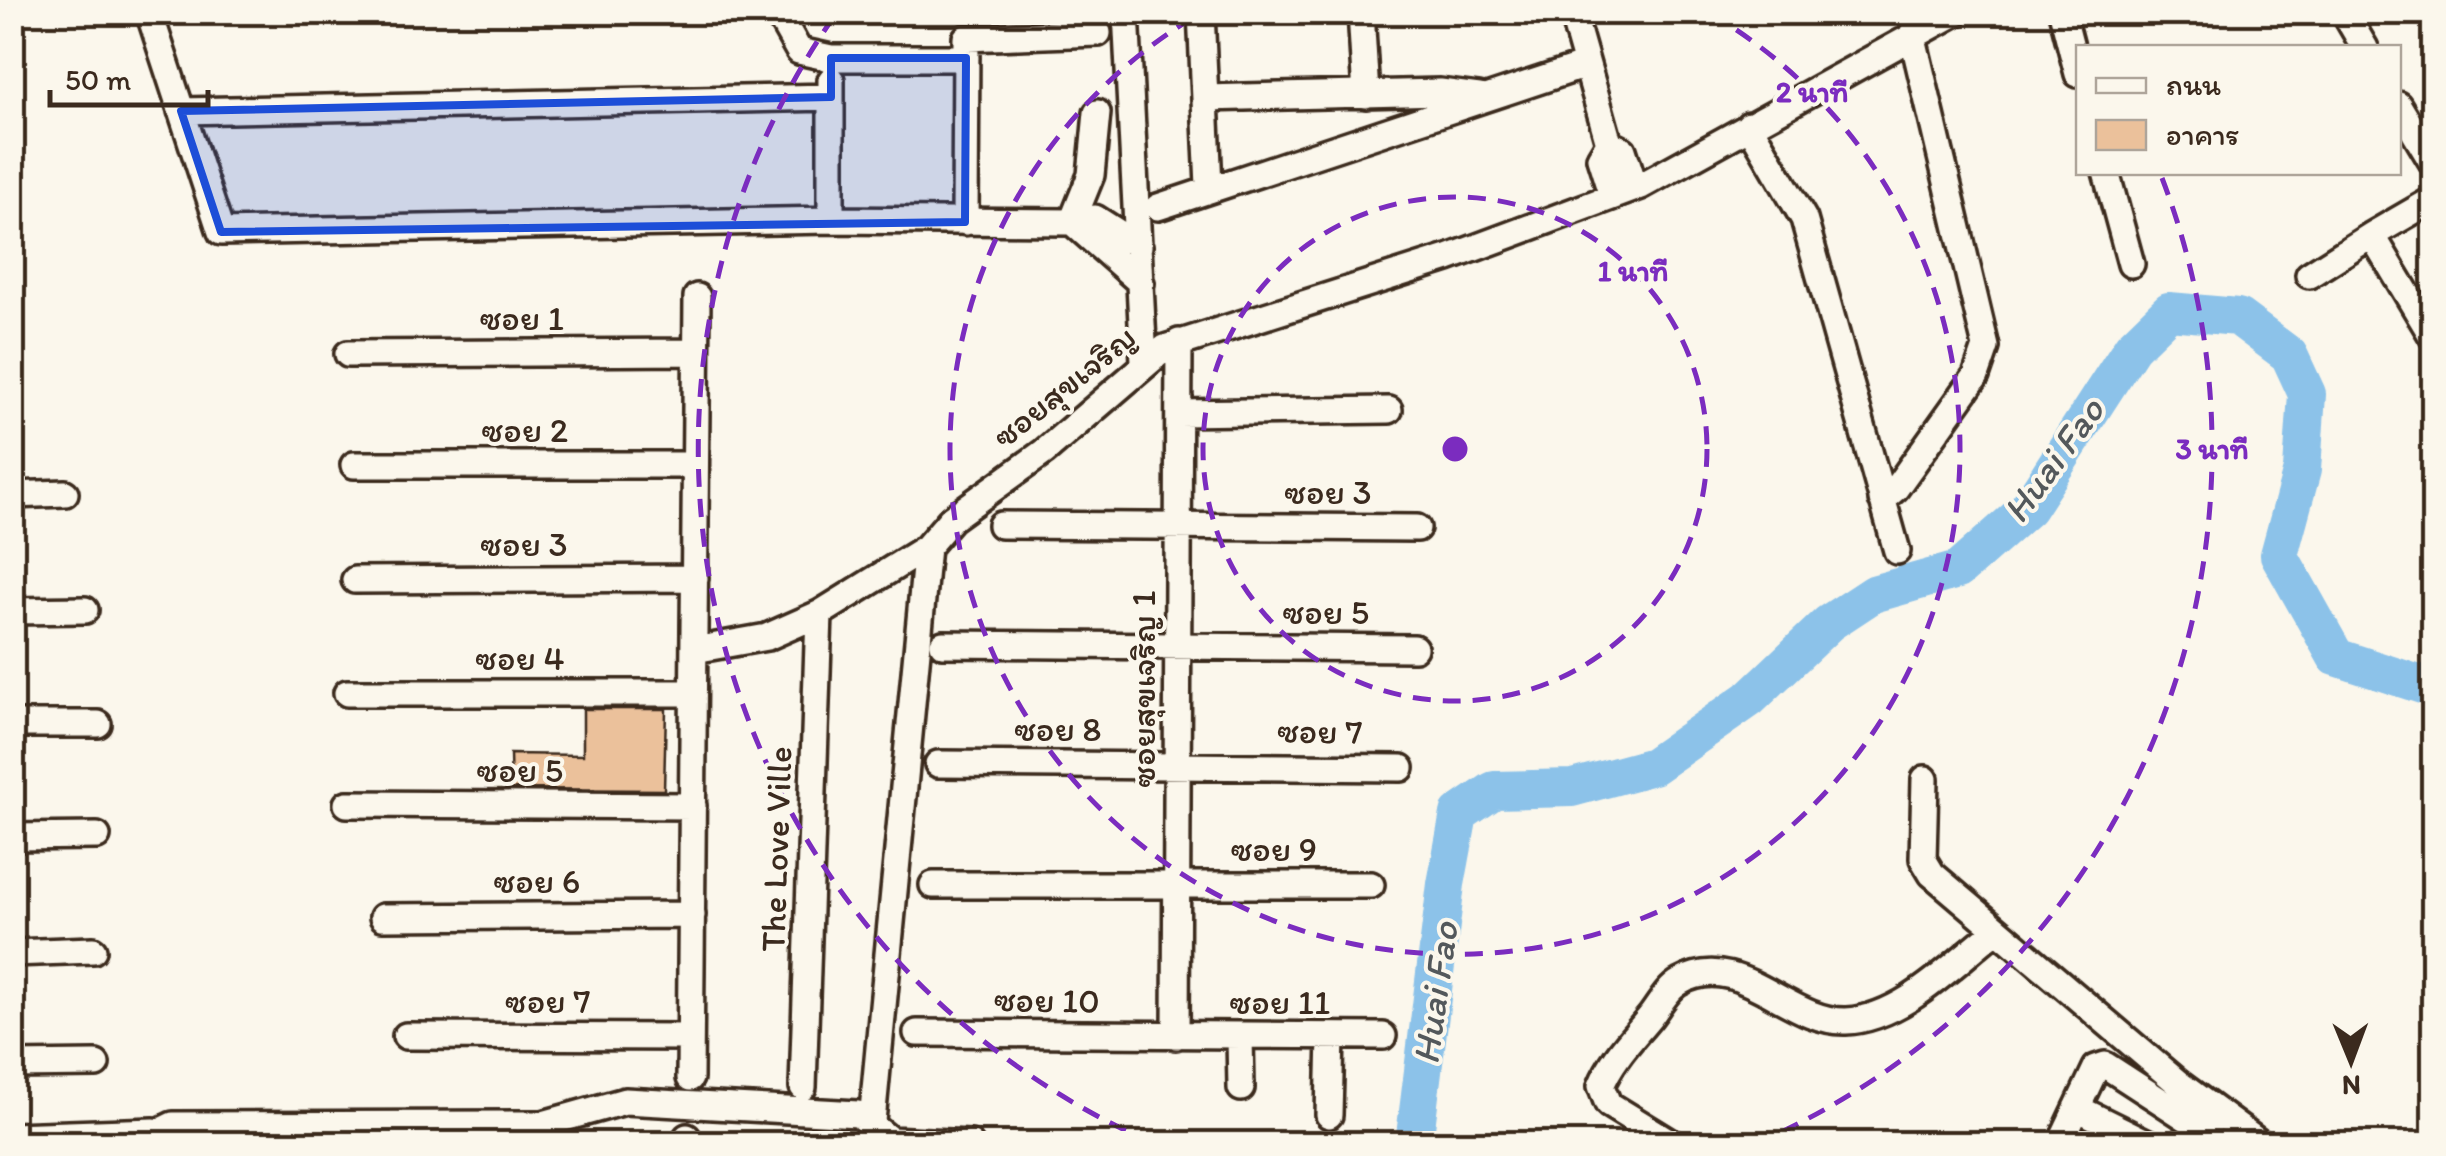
<svg xmlns="http://www.w3.org/2000/svg" width="2446" height="1156" font-family="Itim,'Playpen Sans Thai',sans-serif">
<style>
.lines{fill:none;stroke-linecap:round;stroke-linejoin:round}
.river{stroke:#8cc2e9;stroke-width:38}
.building{fill:#ebc19b;stroke:#3b2a1e;stroke-width:2.5}
.street-casing{stroke:#3b2a1e;stroke-width:32}
.street{stroke:#fbf7ec;stroke-width:25}
.marked{fill:#1d4ed8;fill-opacity:0.2;stroke:#1d4ed8;stroke-width:8;stroke-linejoin:round}
.ring{fill:none;stroke:#7b2cbf;stroke-width:5;stroke-dasharray:18 12}
.labels{text-anchor:middle;dominant-baseline:central;stroke-width:8;stroke-linejoin:round;paint-order:stroke}
.street-label{font-size:35px;fill:#3b2a1e;stroke:#fbf7ec}
.water-label{font-size:38px;font-style:italic;fill:#53585b;stroke:#fbf7ec}
.centre{fill:#7b2cbf;stroke:#fbf7ec;stroke-width:5}
.ring-label{font-size:30px;text-anchor:middle;font-weight:bold;fill:#7b2cbf;stroke:#fbf7ec;stroke-width:8;stroke-linejoin:round;paint-order:stroke}
</style>
<rect width="100%" height="100%" fill="#fbf7ec"/>
<filter id="ink" filterUnits="userSpaceOnUse"><feTurbulence type="fractalNoise" baseFrequency=".01" numOctaves="2"/><feDisplacementMap in="SourceGraphic" scale="20" xChannelSelector="R" yChannelSelector="G"/><feConvolveMatrix kernelMatrix="1 2 1 2 8 2 1 2 1" color-interpolation-filters="sRGB"/></filter>
<g filter="url(#ink)">
<g class="lines">
<!-- river -->
<path class="river" d="M 1414,1144 L 1446,884 L 1459,814 L 1494,790 L 1572,788 L 1653,766 L 1749,699 L 1829,623 L 1873,594 L 1958,570 L 2028,508 L 2132,347 L 2169,311 L 2238,317 L 2289,355 L 2307,394 L 2302,470 L 2279,555 L 2336,657 L 2425,686 L 2434,679"/>
</g>
<!-- building -->
<path class="building" d="M 583,709 L 666,709 L 664,790 L 511,789 L 510,754 L 583,755 Z"/>
<g class="lines">
<defs>
<path id="street" d="M 149,12 L 221,232 L 831,220 L 1072,222 L 1091,175 L 1097,113
M 777,12 L 799,51 L 831,58 L 966,58
M 1126,12 L 1144,362
M 1201,12 L 1209,186
M 1361,12 L 1366,95
M 1572,12 L 1609,143 L 1600,158 L 1612,196
M 2062,12 L 2078,74
M 2344,12 L 2365,48
M 831,80 L 831,220
M 1205,98 L 1440,92 L 1479,97
M 2398,105 L 2434,165
M 181,111 L 831,97
M 1749,125 L 1804,219 L 1897,551
M 1609,143 L 1623,150 L 1635,187
M 2106,172 L 2131,264
M 2434,199 L 2372,235 L 2434,339
M 1158,207 L 1586,65
M 965,222 L 966,38 L 1098,33
M 1072,222 L 1141,283
M 1072,222 L 1095,218 L 1139,246
M 2309,275 L 2372,235
M 348,354 L 696,352
M 1179,413 L 1389,410
M 354,465 L 695,465
M 12,495 L 65,493
M 1882,500 L 1896,488 L 1976,376 L 1986,347 L 1912,34
M 1001,525 L 1417,528
M 355,580 L 695,578
M 12,611 L 85,610
M 943,644 L 1414,648
M 694,650 L 767,637 L 819,614 L 927,547
M 347,693 L 693,693
M 12,724 L 98,724
M 938,764 L 1401,768
M 1925,779 L 1923,859 L 1932,874 L 2178,1083 L 2261,1144
M 347,804 L 693,806
M 12,837 L 97,836
M 933,885 L 1371,885
M 383,917 L 692,915
M 12,953 L 93,950
M 917,1033 L 1383,1036
M 406,1036 L 690,1037
M 1176,1036 L 1179,342
M 1240,1037 L 1241,1088
M 12,1065 L 96,1064
M 690,1078 L 697,297
M 803,1087 L 819,614
M 2077,1108 L 2150,1144
M 1329,1115 L 1331,1036
M 872,1121 L 927,547 L 951,519 L 1044,452 L 1165,348 L 1448,258 L 1641,186 L 1957,12
M 12,1136 L 154,1131
M 687,1137 L 687,1144
M 134,1144 L 173,1125 L 543,1124 L 625,1101 L 858,1114 L 890,1140 L 970,1144
M 1673,1144 L 1608,1104 L 1601,1086 C 1612,1059 1632,1039 1650,1017 C 1658,1007 1668,988 1680,982 C 1738,948 1788,1023 1846,1021 C 1902,1019 1954,963 1995,931
M 2060,1144 L 2096,1068 L 2105,1065 L 2208,1132"/>
</defs>
<!-- street casing -->
<use href="#street" class="street-casing"/>
<!-- street -->
<use href="#street" class="street"/>
</g>
</g>
<!-- marked area -->
<path class="marked" d="M 831,58 L 966,58 L 965,222 L 221,232 L 181,111 L 831,97 Z"/>
<!-- distance rings -->
<g class="ring">
<circle cx="1455" cy="449" r="252"/>
<path d="M1711 14A505 505 0 1 1 1199 14"/>
<path d="M1153 1143A757 757 0 0 1 835 15M2162 178A757 757 0 0 1 1757 1143"/>
</g>
<g class="labels">
<!-- street labels -->
<g class="street-label">
<text x="522" y="318">ซอย 1</text>
<text transform="translate(1064 386) rotate(-39)">ซอยสุขเจริญ</text>
<text x="525" y="430">ซอย 2</text>
<text x="1328" y="492">ซอย 3</text>
<text x="524" y="544">ซอย 3</text>
<text x="1326" y="612">ซอย 5</text>
<text x="520" y="658">ซอย 4</text>
<text transform="translate(1143 689) rotate(-90)">ซอยสุขเจริญ 1</text>
<text x="1058" y="729">ซอย 8</text>
<text transform="translate(1320 731) rotate(1)">ซอย 7</text>
<text x="520" y="770">ซอย 5</text>
<text transform="translate(776 849) rotate(-88)">The Love Ville</text>
<text x="1274" y="849">ซอย 9</text>
<text x="537" y="881">ซอย 6</text>
<text transform="translate(1047 1000) rotate(1)">ซอย 10</text>
<text x="548" y="1001">ซอย 7</text>
<text x="1280" y="1002">ซอย 11</text>
</g>
<!-- water labels -->
<g class="water-label">
<text transform="translate(2053 460) rotate(-54)">Huai Fao</text>
<text transform="translate(1435 993) rotate(-82)">Huai Fao</text>
</g>
</g>
<circle cx="1455" cy="449" r="15" class="centre"/>
<g class="ring-label">
<text x="1812" y="102">2 นาที</text>
<text x="1633" y="281">1 นาที</text>
<text x="2212" y="459">3 นาที</text>
</g>
<!-- margin -->
<rect width="2446" height="1156" fill="none" stroke="#fbf7ec" stroke-width="50"/>
<rect x="25" y="25" width="2396" height="1106" fill="none" stroke="#3b2a1e" stroke-width="4" filter="url(#ink)"/>
<!-- legend -->
<rect x="2076" y="45" width="325" height="130" fill="#fbf7ec" stroke="#aea59a" stroke-width="2.5"/>
<rect x="2096" y="78" width="50" height="15" fill="#fbf7ec" stroke="#aea59a" stroke-width="2.5"/>
<text x="2166" y="95" font-size="30" fill="#3b2a1e">ถนน</text>
<rect x="2096" y="120" width="50" height="30" fill="#ebc19b" stroke="#aea59a" stroke-width="2.5"/>
<text x="2166" y="145" font-size="30" fill="#3b2a1e">อาคาร</text>
<!-- north arrow -->
<g transform="translate(2351 1061) rotate(179)" stroke="#fbf7ec" stroke-width="8" paint-order="stroke">
<path d="M0-8L18 38L0 25L-18 38Z" fill="#3b2a1e"/>
<text y="-15" font-size="28" font-weight="bold" text-anchor="middle" fill="#3b2a1e">N</text>
</g>
<!-- scale -->
<path d="M50 90v15h158v-15" fill="none" stroke="#3b2a1e" stroke-width="5"/>
<text x="65" y="90" font-size="30" fill="#3b2a1e" stroke="#fbf7ec" stroke-width="8" paint-order="stroke">50 m</text>
</svg>
